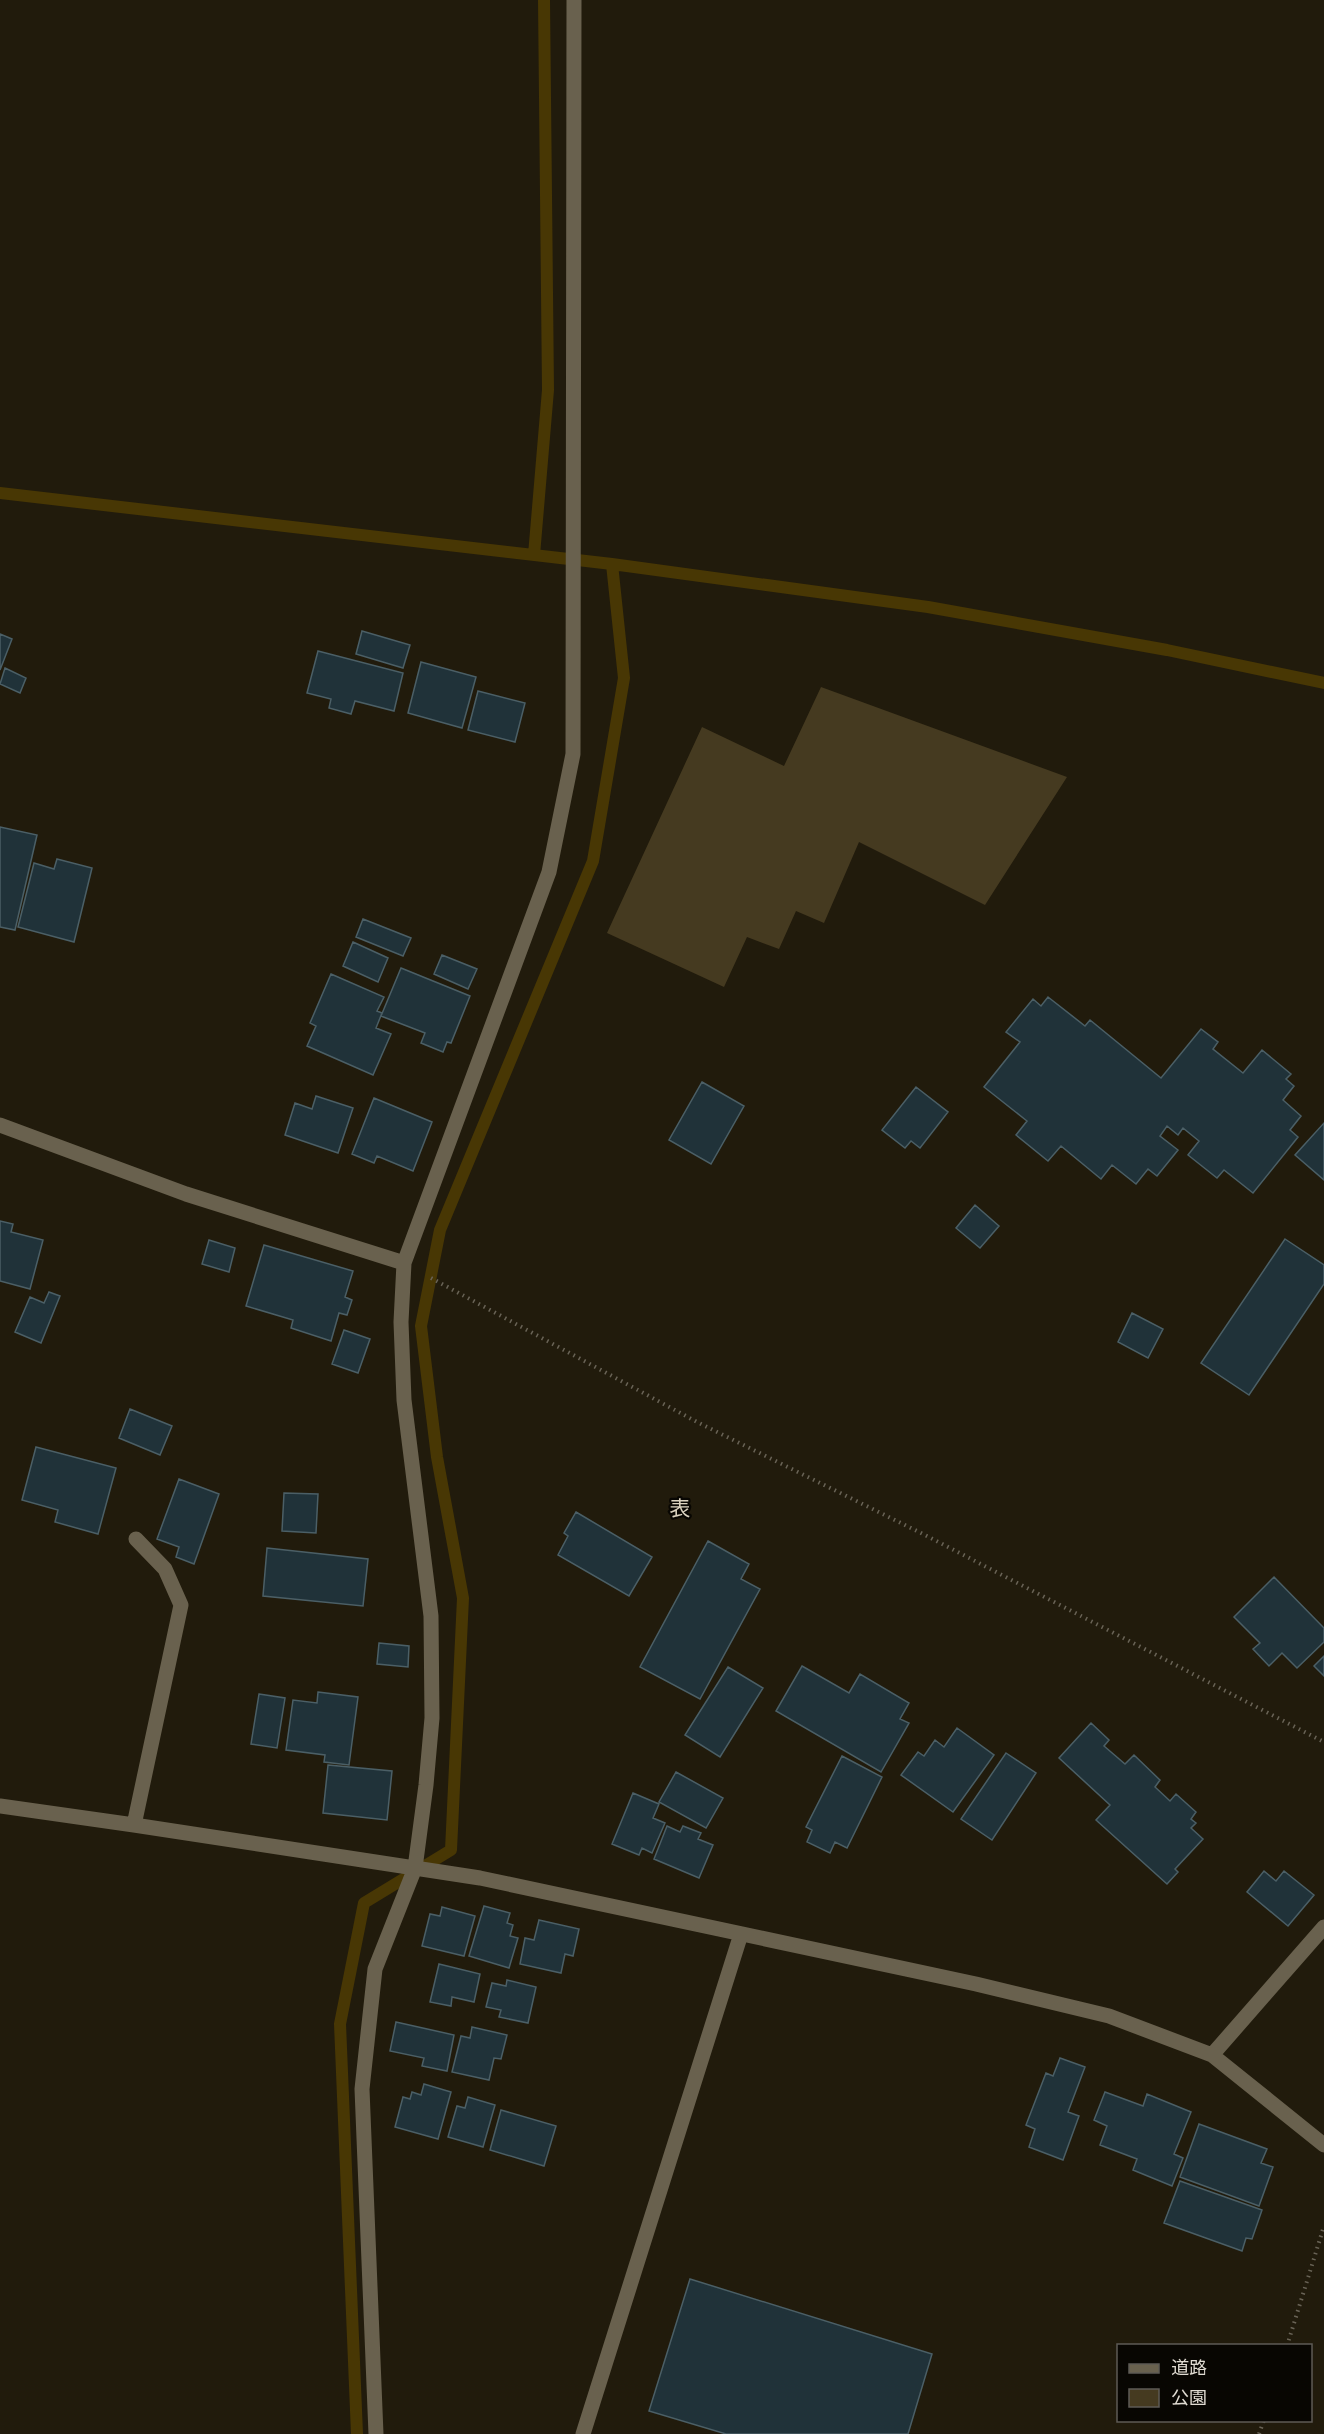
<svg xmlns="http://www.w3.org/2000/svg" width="1324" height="2434" font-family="Barlow,'Noto Sans JP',sans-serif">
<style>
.green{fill:#453a20}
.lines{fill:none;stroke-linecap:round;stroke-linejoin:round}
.stream{stroke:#483704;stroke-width:12}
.building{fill:#203239;stroke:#4b5f66;stroke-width:1.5}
.path{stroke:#696356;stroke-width:4;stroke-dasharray:1.5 4.5;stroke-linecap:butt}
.minor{stroke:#69614e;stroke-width:15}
.labels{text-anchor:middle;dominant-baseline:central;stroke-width:4.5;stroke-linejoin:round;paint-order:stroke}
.quarter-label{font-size:21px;fill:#dbd3c0;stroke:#080602}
</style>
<rect width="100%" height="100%" fill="#211b0c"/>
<!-- green -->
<path class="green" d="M 821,687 L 1067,777 L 985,905 L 859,842 L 824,923 L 796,911 L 779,949 L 747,937 L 724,987 L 607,933 L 702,727 L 784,766 Z"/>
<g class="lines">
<!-- stream -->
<path class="stream" d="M 0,493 L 612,564 L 928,607 L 1167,650 L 1324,683
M 534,555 L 548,390 L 544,0
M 357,2434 L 340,2024 L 364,1903 L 451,1850 L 463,1598 L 437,1457 L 421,1326 L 440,1230 L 593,861 L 624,678 L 612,564"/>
</g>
<!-- building -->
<path class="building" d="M 362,631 L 410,645 L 403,668 L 356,654 Z
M 0,634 L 12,639 L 0,670 Z
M 318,651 L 403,673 L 394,711 L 355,701 L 351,714 L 329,708 L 331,699 L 307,693 Z
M 421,662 L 476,677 L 462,728 L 408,713 Z
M 5,668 L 26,678 L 20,693 L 0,684 Z
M 478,691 L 525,703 L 515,742 L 468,730 Z
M 0,827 L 37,835 L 15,930 L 0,927 Z
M 57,859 L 92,868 L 74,942 L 18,927 L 34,863 L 54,869 Z
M 363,919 L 411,938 L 403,956 L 356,937 Z
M 353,942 L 388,958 L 378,982 L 343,966 Z
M 442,955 L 477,969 L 468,989 L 434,974 Z
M 401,968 L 470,996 L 451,1043 L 447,1042 L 443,1052 L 421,1043 L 425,1033 L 381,1016 Z
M 331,974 L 384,997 L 377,1011 L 382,1013 L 376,1028 L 391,1034 L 373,1075 L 307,1046 L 316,1026 L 310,1023 Z
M 1048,997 L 1085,1026 L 1090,1020 L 1161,1078 L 1201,1029 L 1218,1042 L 1213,1049 L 1243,1073 L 1262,1050 L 1291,1074 L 1286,1079 L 1294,1086 L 1283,1100 L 1301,1116 L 1290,1130 L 1298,1137 L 1253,1193 L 1224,1170 L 1217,1178 L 1188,1155 L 1199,1141 L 1183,1128 L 1178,1135 L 1167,1126 L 1160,1136 L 1178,1150 L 1157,1176 L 1148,1169 L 1136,1184 L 1112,1165 L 1101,1179 L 1061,1146 L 1048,1161 L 1016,1135 L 1027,1121 L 984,1087 L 1020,1042 L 1006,1032 L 1033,999 L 1041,1006 Z
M 702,1082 L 744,1106 L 711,1164 L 669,1140 Z
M 916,1087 L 948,1112 L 920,1148 L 911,1141 L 905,1148 L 882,1130 Z
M 316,1096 L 353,1108 L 338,1153 L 285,1135 L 295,1103 L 312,1109 Z
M 374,1098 L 432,1122 L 413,1171 L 377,1156 L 374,1163 L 352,1154 Z
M 1324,1123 L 1324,1180 L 1295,1155 Z
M 975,1205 L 999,1226 L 980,1248 L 956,1228 Z
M 0,1221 L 13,1224 L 11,1232 L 43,1240 L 30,1289 L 0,1281 Z
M 1285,1239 L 1324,1265 L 1324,1284 L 1249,1395 L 1201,1363 Z
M 209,1240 L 235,1248 L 229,1272 L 202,1264 Z
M 264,1245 L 353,1271 L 345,1297 L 352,1300 L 347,1315 L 339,1313 L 331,1341 L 291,1328 L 293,1320 L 246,1306 Z
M 49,1292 L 60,1296 L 41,1343 L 15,1332 L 30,1297 L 44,1303 Z
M 1132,1313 L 1163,1329 L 1148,1358 L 1118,1342 Z
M 344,1330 L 370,1339 L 358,1373 L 332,1364 Z
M 130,1409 L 172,1426 L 160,1455 L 119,1438 Z
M 36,1447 L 116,1468 L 98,1534 L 55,1522 L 58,1510 L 22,1500 Z
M 179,1479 L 219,1494 L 194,1564 L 176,1557 L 179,1547 L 157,1539 Z
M 284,1493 L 318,1494 L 316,1533 L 282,1531 Z
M 576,1512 L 652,1557 L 629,1596 L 558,1555 L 568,1536 L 564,1533 Z
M 708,1541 L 749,1564 L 741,1579 L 760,1589 L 700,1699 L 640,1667 Z
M 267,1548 L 368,1559 L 363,1606 L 263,1596 Z
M 1274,1577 L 1324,1628 L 1324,1642 L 1297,1668 L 1282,1653 L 1269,1666 L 1253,1649 L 1260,1643 L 1234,1617 Z
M 379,1643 L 409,1646 L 408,1667 L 377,1664 Z
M 1324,1656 L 1324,1676 L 1314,1666 Z
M 802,1666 L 849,1693 L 860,1674 L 909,1703 L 900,1719 L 909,1723 L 881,1772 L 776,1711 Z
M 728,1667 L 763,1688 L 720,1757 L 685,1735 Z
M 318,1692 L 358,1697 L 349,1765 L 324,1762 L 325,1755 L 286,1750 L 293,1700 L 317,1703 Z
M 259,1694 L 285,1698 L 277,1748 L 251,1744 Z
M 1091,1723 L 1109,1740 L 1104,1746 L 1125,1764 L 1134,1755 L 1160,1780 L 1155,1787 L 1170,1801 L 1176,1794 L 1196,1812 L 1191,1819 L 1196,1823 L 1191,1828 L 1203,1839 L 1175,1869 L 1178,1872 L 1167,1884 L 1096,1820 L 1110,1805 L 1059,1758 Z
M 957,1728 L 994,1755 L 953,1812 L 901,1775 L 918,1752 L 924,1756 L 935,1740 L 944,1747 Z
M 1006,1753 L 1036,1773 L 992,1840 L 961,1819 Z
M 842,1756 L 882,1777 L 847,1848 L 835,1842 L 830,1853 L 807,1842 L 812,1830 L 806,1827 Z
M 328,1765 L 392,1771 L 387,1820 L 323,1813 Z
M 676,1772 L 723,1798 L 706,1828 L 659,1802 Z
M 633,1793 L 659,1804 L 653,1818 L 665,1823 L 652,1853 L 642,1848 L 639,1855 L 612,1844 Z
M 667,1826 L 680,1832 L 683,1826 L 701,1833 L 698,1839 L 713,1845 L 699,1878 L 654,1859 Z
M 1264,1871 L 1276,1881 L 1284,1871 L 1314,1895 L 1288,1926 L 1247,1892 Z
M 484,1906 L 510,1913 L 507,1923 L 513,1925 L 510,1936 L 518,1938 L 509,1968 L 469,1956 Z
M 442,1907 L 475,1916 L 464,1956 L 422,1946 L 430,1914 L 440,1916 Z
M 539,1920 L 579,1929 L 573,1956 L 565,1954 L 561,1973 L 520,1964 L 525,1938 L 534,1940 Z
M 439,1964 L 480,1974 L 474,2002 L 452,1997 L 451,2006 L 430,2002 Z
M 507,1980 L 536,1987 L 528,2023 L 499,2017 L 501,2010 L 486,2007 L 492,1983 L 506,1986 Z
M 396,2022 L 454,2035 L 447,2071 L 422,2066 L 424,2058 L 390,2051 Z
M 472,2027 L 507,2035 L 501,2059 L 494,2058 L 489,2080 L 452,2072 L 461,2036 L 470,2038 Z
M 1060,2058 L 1085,2067 L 1068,2112 L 1079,2116 L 1063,2160 L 1029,2147 L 1035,2129 L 1026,2125 L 1046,2073 L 1053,2076 Z
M 424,2084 L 451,2092 L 438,2139 L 395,2127 L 403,2097 L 410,2099 L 412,2092 L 421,2095 Z
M 1105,2092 L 1143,2106 L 1147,2094 L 1191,2112 L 1174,2154 L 1183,2158 L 1172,2186 L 1133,2170 L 1137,2159 L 1100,2145 L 1107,2126 L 1094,2120 Z
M 468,2097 L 495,2105 L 483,2147 L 448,2137 L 457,2106 L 465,2108 Z
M 501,2110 L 556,2126 L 544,2166 L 490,2150 Z
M 1199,2124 L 1267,2149 L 1261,2163 L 1273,2167 L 1259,2206 L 1180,2177 Z
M 1180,2181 L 1262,2210 L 1252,2239 L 1246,2238 L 1242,2251 L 1164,2223 Z
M 690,2279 L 932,2354 L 908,2434 L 726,2434 L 649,2411 Z"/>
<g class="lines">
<!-- path -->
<path class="path" d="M 431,1278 L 697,1422 L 921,1533 L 1324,1742
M 1287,2346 L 1324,2226
M 1259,2434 L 1264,2420"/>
<!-- minor -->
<path class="minor" d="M 0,1125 L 186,1194 L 404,1263
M 0,1806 L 134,1825 L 480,1878 L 976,1984 L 1109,2016 L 1212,2055 L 1324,2145
M 134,1825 L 181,1605 L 165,1569 L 136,1539
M 1212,2055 L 1324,1927
M 376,2434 L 362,2089 L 375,1969 L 415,1868 L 426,1785 L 432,1718 L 431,1616 L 404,1400 L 401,1322 L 404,1263 L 549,872 L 573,754 L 574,0
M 583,2434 L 741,1934"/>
</g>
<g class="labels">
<!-- quarter labels -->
<g class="quarter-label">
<text x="680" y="1507">表</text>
</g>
</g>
<!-- legend -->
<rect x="1117" y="2344" width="195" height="78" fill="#080602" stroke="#5e5b55" stroke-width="1.5"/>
<rect x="1129" y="2364" width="30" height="9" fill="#69614e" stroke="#5e5b55" stroke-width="1.5"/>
<text x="1171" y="2374" font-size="18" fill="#e0dbd2">道路</text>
<rect x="1129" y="2389" width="30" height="18" fill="#453a20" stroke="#5e5b55" stroke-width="1.5"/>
<text x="1171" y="2404" font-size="18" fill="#e0dbd2">公園</text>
</svg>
